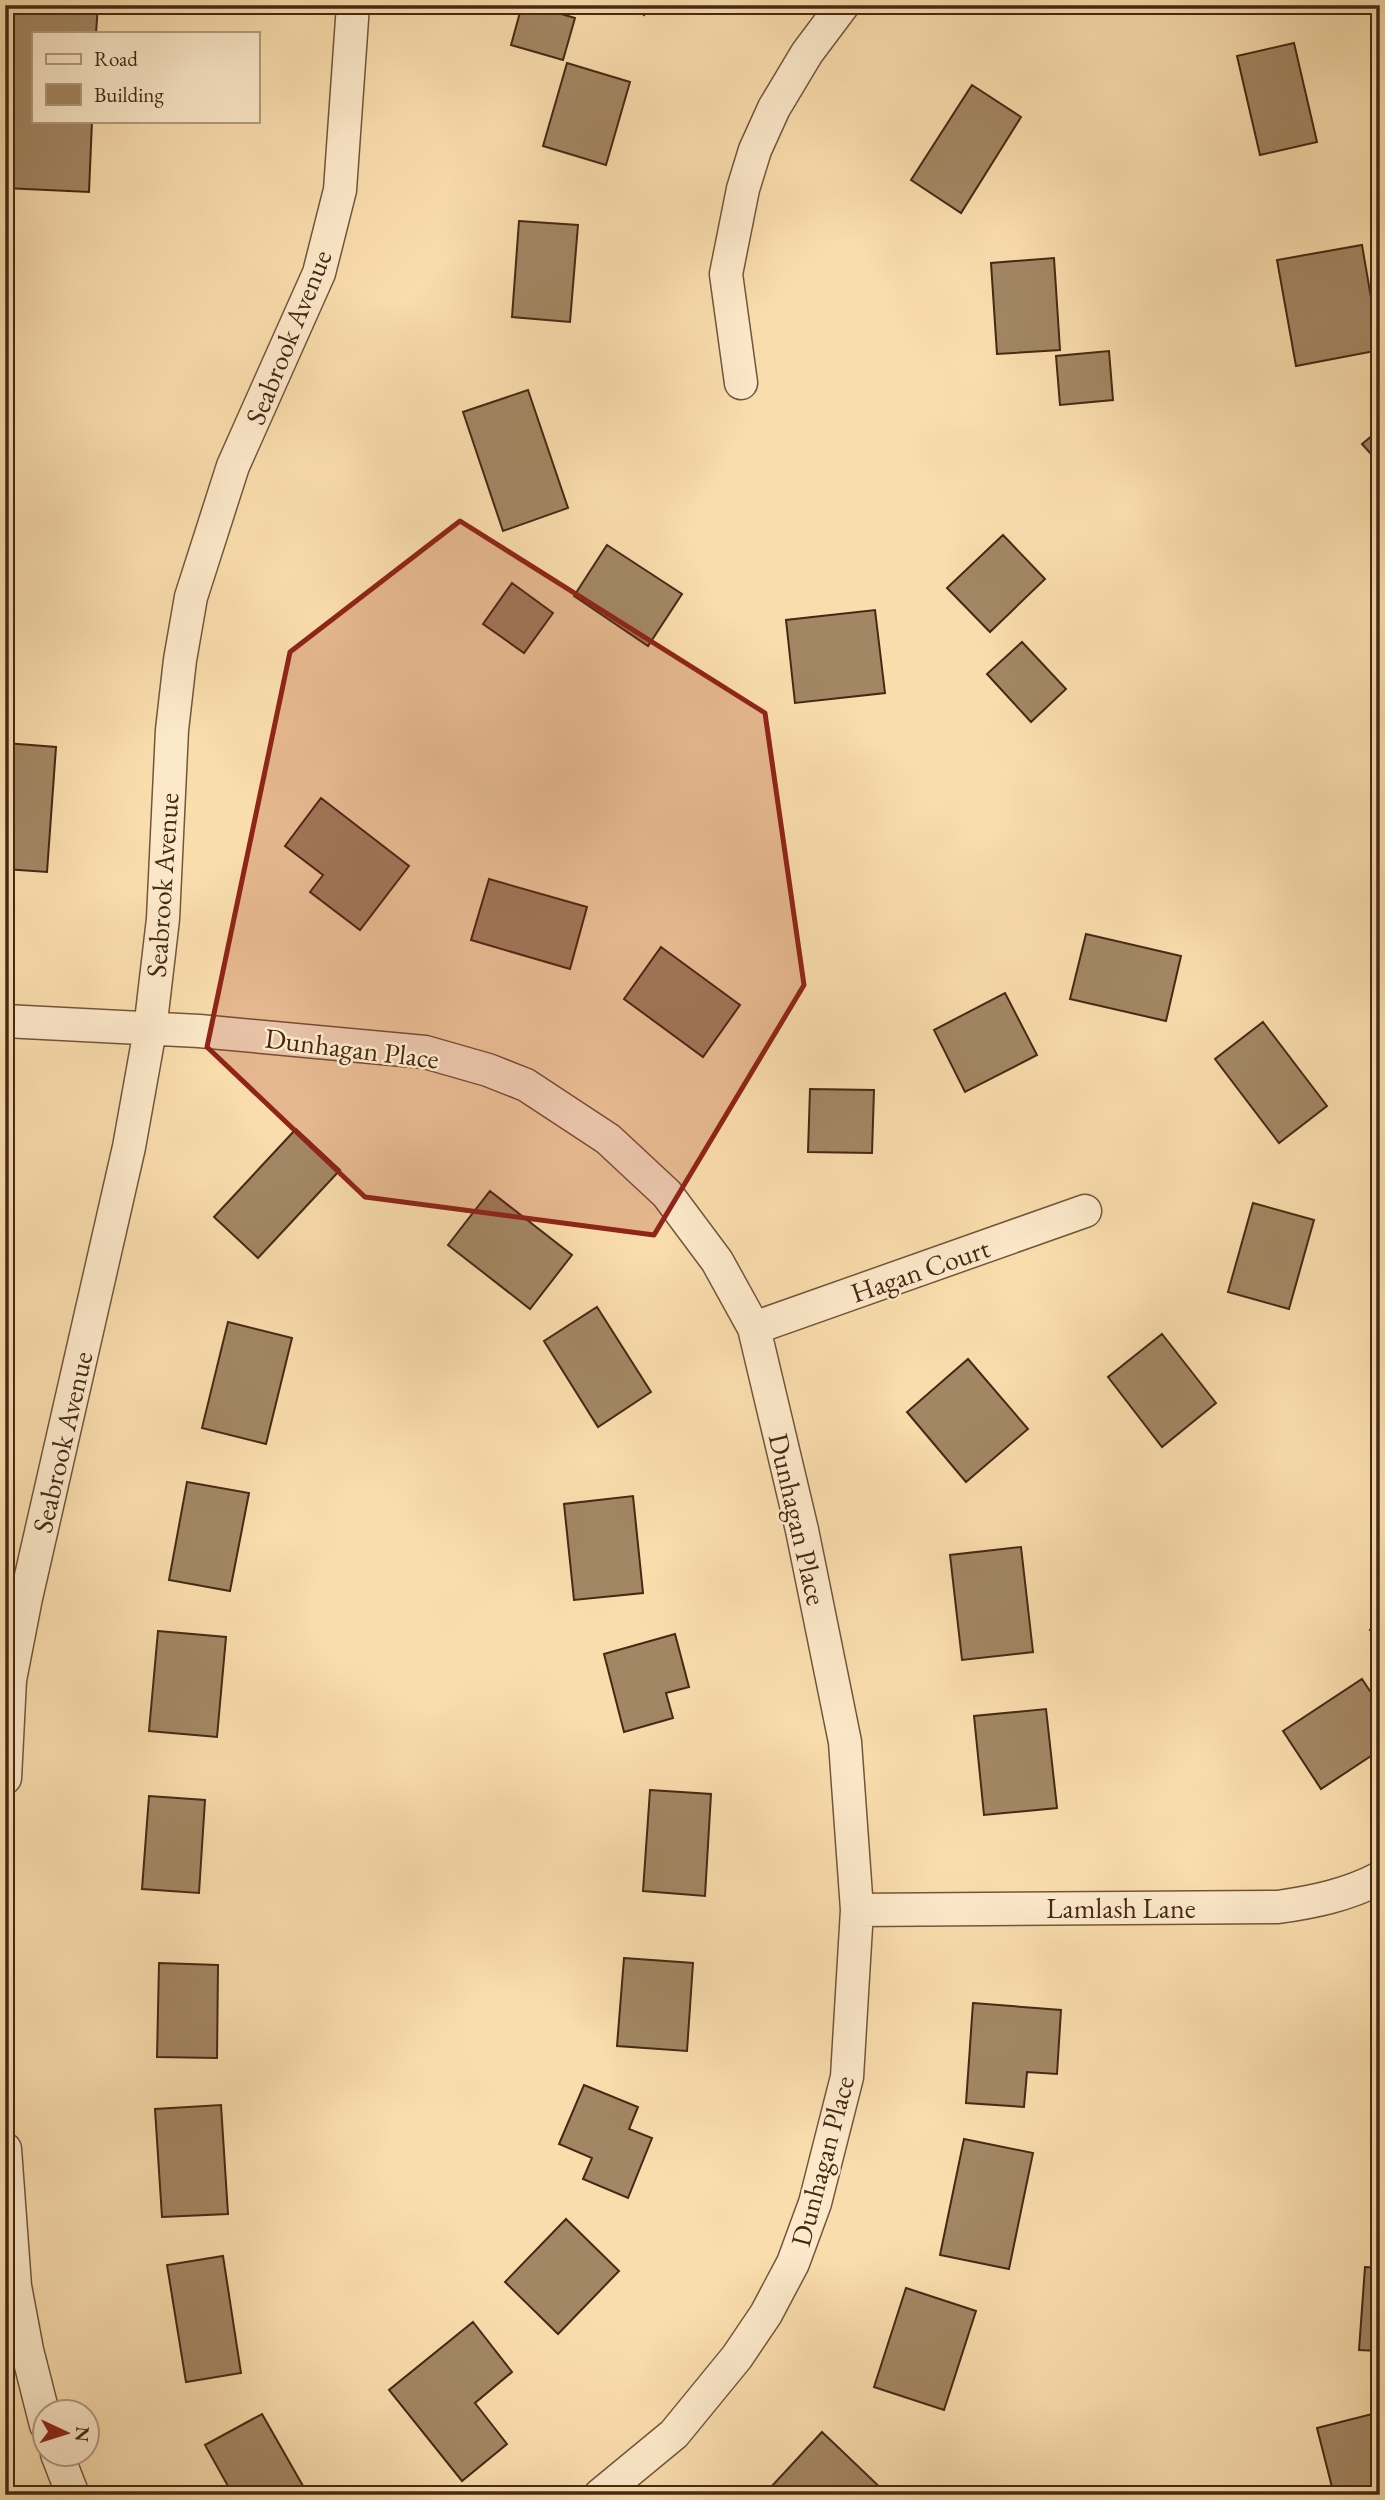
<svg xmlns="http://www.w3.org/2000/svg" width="1385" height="2500" font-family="'EB Garamond',serif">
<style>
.building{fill:#a38764;stroke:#442914;stroke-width:2}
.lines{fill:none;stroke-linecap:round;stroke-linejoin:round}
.minor-casing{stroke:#72563a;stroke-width:35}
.minor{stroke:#fce9ca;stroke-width:32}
.marked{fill:#8f2418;fill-opacity:0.2;stroke:#8f2418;stroke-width:5;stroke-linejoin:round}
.labels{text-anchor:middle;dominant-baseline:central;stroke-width:5;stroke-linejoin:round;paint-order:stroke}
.street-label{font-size:28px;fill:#442914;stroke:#fce9ca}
</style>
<rect width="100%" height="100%" fill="#faddad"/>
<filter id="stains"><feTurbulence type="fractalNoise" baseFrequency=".00286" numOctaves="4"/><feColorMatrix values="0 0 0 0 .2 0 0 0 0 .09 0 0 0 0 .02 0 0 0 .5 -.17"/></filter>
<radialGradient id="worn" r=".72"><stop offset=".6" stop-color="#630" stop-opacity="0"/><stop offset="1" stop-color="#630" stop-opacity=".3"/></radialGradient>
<!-- building -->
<path class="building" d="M 5,5 L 98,5 L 96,33 L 33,33 L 33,121 L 92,121 L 89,192 L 5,188 Z
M 522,5 L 530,5 L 575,18 L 563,60 L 511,45 Z
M 630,5 L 650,5 L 644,15 Z
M 1294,43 L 1317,142 L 1260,155 L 1237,56 Z
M 567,63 L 630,82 L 606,165 L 543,146 Z
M 972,85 L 1021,117 L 961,213 L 911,180 Z
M 519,221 L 578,225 L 570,322 L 512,317 Z
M 1362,245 L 1380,350 L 1296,366 L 1277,260 Z
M 1054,258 L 1060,350 L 997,354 L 991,263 Z
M 1109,351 L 1113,400 L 1060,405 L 1056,356 Z
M 528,390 L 568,508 L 503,531 L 463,412 Z
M 1380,429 L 1380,464 L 1362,444 Z
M 1003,535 L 1045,579 L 990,632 L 947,588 Z
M 607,545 L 682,594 L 648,646 L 574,596 Z
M 512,583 L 553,613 L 524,653 L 483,624 Z
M 875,610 L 885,693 L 795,703 L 786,620 Z
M 1022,642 L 1066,689 L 1031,722 L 987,674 Z
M 5,743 L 56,747 L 47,872 L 5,869 Z
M 321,798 L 409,866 L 360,930 L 310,892 L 323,875 L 285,846 Z
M 489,879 L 587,907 L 570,969 L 471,940 Z
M 1086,934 L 1181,956 L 1166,1021 L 1070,999 Z
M 661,947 L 740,1005 L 703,1057 L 624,999 Z
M 1005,993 L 1037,1055 L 965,1092 L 934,1030 Z
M 1263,1022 L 1327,1106 L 1279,1143 L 1215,1059 Z
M 810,1089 L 874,1090 L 872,1153 L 808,1152 Z
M 296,1129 L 340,1170 L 258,1258 L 214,1217 Z
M 490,1191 L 572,1255 L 530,1309 L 448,1245 Z
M 1253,1203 L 1314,1220 L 1289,1309 L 1228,1292 Z
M 597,1307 L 651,1392 L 598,1427 L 544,1341 Z
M 228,1322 L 292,1338 L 266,1444 L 202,1428 Z
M 1162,1334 L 1216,1403 L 1162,1447 L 1108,1377 Z
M 968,1359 L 1028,1429 L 966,1482 L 907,1412 Z
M 187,1482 L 249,1493 L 230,1591 L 169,1580 Z
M 633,1496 L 643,1593 L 574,1600 L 564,1504 Z
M 1021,1547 L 1033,1652 L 962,1660 L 950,1555 Z
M 1380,1613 L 1380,1635 L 1370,1630 Z
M 158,1631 L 226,1637 L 217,1737 L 149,1731 Z
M 675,1634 L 689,1687 L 666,1693 L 673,1718 L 624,1732 L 604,1654 Z
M 1362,1679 L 1380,1706 L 1380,1750 L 1321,1789 L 1283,1731 Z
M 1046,1709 L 1057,1808 L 984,1815 L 974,1716 Z
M 650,1790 L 711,1794 L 705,1896 L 643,1891 Z
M 149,1796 L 205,1800 L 199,1893 L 142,1889 Z
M 624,1958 L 693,1963 L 687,2051 L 617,2046 Z
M 159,1963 L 218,1965 L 217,2058 L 157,2057 Z
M 973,2003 L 1061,2010 L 1057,2074 L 1027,2072 L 1024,2107 L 966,2103 Z
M 584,2085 L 638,2107 L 629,2129 L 652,2138 L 628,2198 L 583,2179 L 592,2158 L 559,2144 Z
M 221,2105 L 228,2214 L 162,2217 L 155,2109 Z
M 964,2139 L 1033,2153 L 1009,2269 L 940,2255 Z
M 566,2219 L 619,2271 L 558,2334 L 505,2282 Z
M 223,2256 L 241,2373 L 186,2382 L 167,2265 Z
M 1365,2267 L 1380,2268 L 1380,2351 L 1359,2350 Z
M 906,2288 L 976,2311 L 944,2410 L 874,2387 Z
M 473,2322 L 512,2372 L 475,2403 L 507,2444 L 462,2481 L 389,2390 Z
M 1380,2412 L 1380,2495 L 1334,2495 L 1317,2428 Z
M 262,2414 L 307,2493 L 304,2495 L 233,2495 L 205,2445 Z
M 822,2432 L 842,2451 L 888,2495 L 779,2495 L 771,2487 Z"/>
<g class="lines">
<defs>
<path id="minor" d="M 741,383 L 726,274 L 743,189 L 755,150 L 774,108 L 807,53 L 843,5
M 5,1021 L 199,1031 L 425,1052 L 488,1070 L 526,1085 L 608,1139 L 667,1194 L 717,1261 L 754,1328 L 802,1530 L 845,1742 L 857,1910 L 847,2077 L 815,2203 L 793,2263 L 766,2314 L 737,2357 L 674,2434 L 600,2495
M 754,1328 L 1085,1211
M 5,1778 L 10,1680 L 26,1598 L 129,1147 L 150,1030 L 163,919 L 172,730 L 180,660 L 191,597 L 233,466 L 319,273 L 340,190 L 353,5
M 857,1910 L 1278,1907 C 1313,1902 1348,1895 1380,1878
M 5,2149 L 15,2286 L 27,2350 L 46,2425
M 57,2454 L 73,2495"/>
</defs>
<!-- minor casing -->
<use href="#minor" class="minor-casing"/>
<!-- minor -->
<use href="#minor" class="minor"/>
</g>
<!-- marked area -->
<path class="marked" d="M 460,521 L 765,713 L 804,985 L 654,1235 L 365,1197 L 207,1047 L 290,652 Z"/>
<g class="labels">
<!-- street labels -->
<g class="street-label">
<text transform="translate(288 337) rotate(-68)">Seabrook Avenue</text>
<text transform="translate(162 885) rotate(-86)">Seabrook Avenue</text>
<text transform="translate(352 1048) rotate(7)">Dunhagan Place</text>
<text transform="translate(920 1270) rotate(-19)">Hagan Court</text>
<text transform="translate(62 1442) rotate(-77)">Seabrook Avenue</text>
<text transform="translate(798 1519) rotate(77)">Dunhagan Place</text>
<text x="1121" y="1908">Lamlash Lane</text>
<text transform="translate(822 2161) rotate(-75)">Dunhagan Place</text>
</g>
</g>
<!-- margin -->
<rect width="1385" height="2500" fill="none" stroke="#faddad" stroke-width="28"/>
<rect x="7" y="7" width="1371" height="2486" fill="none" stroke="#442914" stroke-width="3.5"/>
<rect x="14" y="14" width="1357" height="2472" fill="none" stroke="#442914" stroke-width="2"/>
<!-- legend -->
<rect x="32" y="32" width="228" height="91" fill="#fce9ca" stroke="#b29c81" stroke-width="2"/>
<rect x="46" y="54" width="35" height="10" fill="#fce9ca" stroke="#b29c81" stroke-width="2"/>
<text x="94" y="66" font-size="21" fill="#442914">Road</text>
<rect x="46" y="84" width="35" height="21" fill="#a38764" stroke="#b29c81" stroke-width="2"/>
<text x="94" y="102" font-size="21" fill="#442914">Building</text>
<!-- north arrow -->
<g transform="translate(66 2433) rotate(94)"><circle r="33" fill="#fce9ca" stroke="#b29c81" stroke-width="2"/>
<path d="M0-5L12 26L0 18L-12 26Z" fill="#8f2418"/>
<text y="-10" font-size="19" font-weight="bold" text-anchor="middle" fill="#442914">N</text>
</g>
<rect width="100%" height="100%" filter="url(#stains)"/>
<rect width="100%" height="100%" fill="url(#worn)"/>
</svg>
